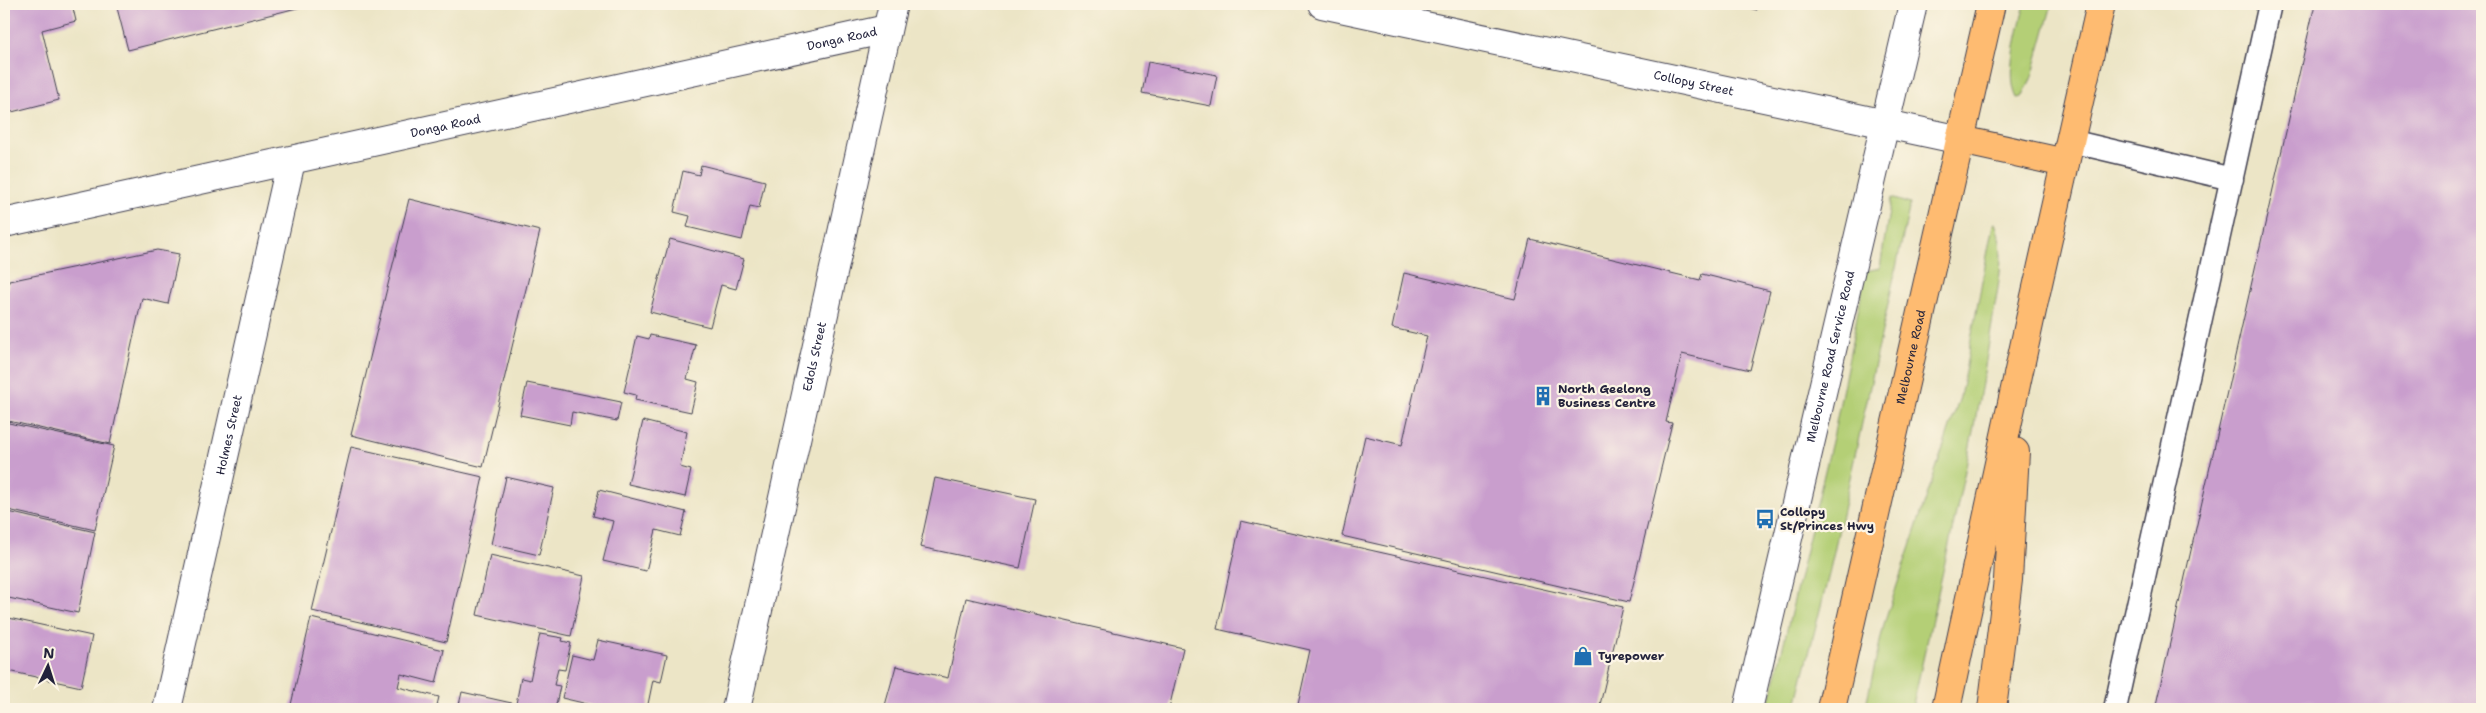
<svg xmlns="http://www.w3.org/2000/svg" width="2486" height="713" font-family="'Shantell Sans',sans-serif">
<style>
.green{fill:#b4cf76;stroke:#6b7858}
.building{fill:#c99ecd}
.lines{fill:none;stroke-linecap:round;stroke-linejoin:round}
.service-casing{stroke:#403f50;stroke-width:25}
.minor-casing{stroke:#403f50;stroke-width:30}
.trunk-casing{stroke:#403f50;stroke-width:30}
.service{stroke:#fff;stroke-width:22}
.minor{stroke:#fff;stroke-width:28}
.trunk{stroke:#febb71;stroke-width:28}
.labels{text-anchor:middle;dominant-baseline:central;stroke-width:4.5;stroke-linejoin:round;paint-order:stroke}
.street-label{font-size:12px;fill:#22223b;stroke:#fcf5e5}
.poi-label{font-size:12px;font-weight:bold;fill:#22223b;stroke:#fcf5e5;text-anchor:start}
</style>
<rect width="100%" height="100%" fill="#fcf5e5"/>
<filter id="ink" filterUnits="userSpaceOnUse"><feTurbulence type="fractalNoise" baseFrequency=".02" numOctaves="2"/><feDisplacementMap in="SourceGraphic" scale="10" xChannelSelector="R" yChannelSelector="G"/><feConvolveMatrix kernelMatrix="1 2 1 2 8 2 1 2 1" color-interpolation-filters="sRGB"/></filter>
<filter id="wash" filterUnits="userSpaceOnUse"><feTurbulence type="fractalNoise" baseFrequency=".0096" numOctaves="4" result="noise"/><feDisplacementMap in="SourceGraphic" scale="20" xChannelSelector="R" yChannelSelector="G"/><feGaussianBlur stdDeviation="1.12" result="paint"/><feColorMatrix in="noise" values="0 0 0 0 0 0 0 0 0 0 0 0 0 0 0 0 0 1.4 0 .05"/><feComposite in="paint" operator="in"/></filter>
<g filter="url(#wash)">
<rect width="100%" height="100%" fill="#ece5c6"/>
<!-- green -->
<path class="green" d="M 2025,4 L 2052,4 L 2032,77 L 2022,97 L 2017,98 C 2005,76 2019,27 2025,4 Z
M 1891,198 L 1910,204 L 1829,574 L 1795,709 L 1768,709 L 1834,433 L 1866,271 L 1880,268 Z
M 1995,223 C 2008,253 1996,294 1992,324 C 1972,454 1940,581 1912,709 L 1865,709 L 1884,624 L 1960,397 L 1993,224 Z"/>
<g id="blocks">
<!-- building -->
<path class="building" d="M 4,4 L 72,4 L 76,21 L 42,30 L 59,100 L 4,114 Z
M 116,4 L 300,4 L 301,7 L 128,50 Z
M 1733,4 L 1758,4 L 1757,10 Z
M 2315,4 L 2482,4 L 2482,709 L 2155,709 Z
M 1148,62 L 1217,75 L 1211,106 L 1142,93 Z
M 701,165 L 765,181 L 759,208 L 750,206 L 742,240 L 687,227 L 690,216 L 674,212 L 683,171 L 699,175 Z
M 409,199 L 540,231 L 483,467 L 351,435 Z
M 670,239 L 744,259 L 736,289 L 721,285 L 710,327 L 650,312 Z
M 1530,239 L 1700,280 L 1702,274 L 1770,291 L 1750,370 L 1682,354 L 1666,422 L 1672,423 L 1629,602 L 1342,536 L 1365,436 L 1402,445 L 1427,336 L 1392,328 L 1404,273 L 1515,299 Z
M 157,250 L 179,254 L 168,304 L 142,298 L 110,444 L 4,420 L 4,304 L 9,281 Z
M 650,335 L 696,345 L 687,379 L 698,382 L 691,412 L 635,400 L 636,395 L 624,392 L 637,336 L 649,339 Z
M 527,383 L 621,402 L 617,421 L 572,412 L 570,425 L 520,415 Z
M 643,421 L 687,432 L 680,467 L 691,470 L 685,497 L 628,484 Z
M 4,422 L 114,446 L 95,530 L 4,509 Z
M 351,447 L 483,477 L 446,642 L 312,611 Z
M 506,477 L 554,488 L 539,555 L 491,544 Z
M 935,478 L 1035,499 L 1020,568 L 920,547 Z
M 599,490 L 686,512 L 680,536 L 656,530 L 646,571 L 603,561 L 613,521 L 593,516 Z
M 4,511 L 95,532 L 78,613 L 4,597 Z
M 1241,521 L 1623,607 L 1599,709 L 1297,709 L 1310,650 L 1217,629 Z
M 490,555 L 584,576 L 571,636 L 477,615 Z
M 966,598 L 1183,648 L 1169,709 L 884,709 L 896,666 L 948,678 Z
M 4,617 L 92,636 L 81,687 L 4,670 Z
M 311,618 L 444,650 L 436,683 L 401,674 L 398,687 L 439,697 L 436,709 L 290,709 Z
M 540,634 L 563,638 L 562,641 L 571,643 L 565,670 L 558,669 L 554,685 L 560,686 L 555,709 L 540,709 L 519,705 L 518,709 L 458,709 L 462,692 L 516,704 L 521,678 L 530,680 Z
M 598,640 L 667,655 L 661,682 L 653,680 L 647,709 L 600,709 L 600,707 L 562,698 L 572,655 L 593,660 Z"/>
</g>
</g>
<g filter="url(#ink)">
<use href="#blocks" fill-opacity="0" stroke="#403f50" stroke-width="1"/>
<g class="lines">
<defs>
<path id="service" d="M 2070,141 L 2232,179
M 2115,709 L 2270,4"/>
<g id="minor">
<path id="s1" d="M 1322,4 L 1961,140"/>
<path id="s2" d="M 4,223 L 887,29"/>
<path id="s3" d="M 167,709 L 291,161"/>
<path id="s4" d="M 736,709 L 893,4"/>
<path id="s5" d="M 1748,709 L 1913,4"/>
</g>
<g id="trunk">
<path d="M 1961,140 L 2065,163"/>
<path id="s6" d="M 1831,709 L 1991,4"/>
<path d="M 1946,709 L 2034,301 L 2101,4"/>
<path d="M 1992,709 L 2008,580 L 2015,452"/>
</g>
</defs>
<!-- service casing -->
<use href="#service" class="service-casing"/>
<!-- minor casing -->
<use href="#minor" class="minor-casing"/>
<!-- trunk casing -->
<use href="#trunk" class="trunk-casing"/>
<!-- service -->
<use href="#service" class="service"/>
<!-- minor -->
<use href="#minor" class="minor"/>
<!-- trunk -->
<use href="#trunk" class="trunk"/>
</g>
</g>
<!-- icons -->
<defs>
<symbol id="building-bare" viewBox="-9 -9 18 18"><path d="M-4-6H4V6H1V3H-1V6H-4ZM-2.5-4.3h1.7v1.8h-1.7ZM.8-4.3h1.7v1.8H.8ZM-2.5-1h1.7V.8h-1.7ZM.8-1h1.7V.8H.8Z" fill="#1f6fb2" stroke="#fcf5e5" stroke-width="2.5" paint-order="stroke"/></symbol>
<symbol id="bus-bare" viewBox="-9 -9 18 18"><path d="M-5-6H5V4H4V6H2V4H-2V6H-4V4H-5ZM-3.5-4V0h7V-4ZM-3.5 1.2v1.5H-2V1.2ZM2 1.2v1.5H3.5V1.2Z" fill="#1f6fb2" stroke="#fcf5e5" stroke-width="2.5" paint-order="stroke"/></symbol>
<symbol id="shop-bare" viewBox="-9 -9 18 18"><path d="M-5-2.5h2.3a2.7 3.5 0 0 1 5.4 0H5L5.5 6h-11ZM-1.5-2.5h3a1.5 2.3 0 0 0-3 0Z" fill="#1f6fb2" stroke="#fcf5e5" stroke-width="2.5" paint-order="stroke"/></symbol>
</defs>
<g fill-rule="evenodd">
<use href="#building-bare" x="1529" y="382" width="28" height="28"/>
<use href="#bus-bare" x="1751" y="505" width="28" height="28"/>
<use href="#shop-bare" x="1569" y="642" width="28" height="28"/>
</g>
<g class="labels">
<!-- street labels -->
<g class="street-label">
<text stroke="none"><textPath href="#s2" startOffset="858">Donga Road</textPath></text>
<text stroke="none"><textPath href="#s1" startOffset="380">Collopy Street</textPath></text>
<text stroke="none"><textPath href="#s2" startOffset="452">Donga Road</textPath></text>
<text stroke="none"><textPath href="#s4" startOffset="361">Edols Street</textPath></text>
<text stroke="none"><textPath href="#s5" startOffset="362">Melbourne Road Service Road</textPath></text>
<text stroke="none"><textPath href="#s6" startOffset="361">Melbourne Road</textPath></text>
<text stroke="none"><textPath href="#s3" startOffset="281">Holmes Street</textPath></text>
</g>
<!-- poi labels -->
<g class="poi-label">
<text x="1558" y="389">North Geelong<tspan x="1558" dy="14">Business Centre</tspan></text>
<text x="1780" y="512">Collopy<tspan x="1780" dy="14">St/Princes Hwy</tspan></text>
<text x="1598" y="656">Tyrepower</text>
</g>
</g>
<!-- margin -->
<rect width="2486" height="713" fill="none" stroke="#fcf5e5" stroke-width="20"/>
<!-- north arrow -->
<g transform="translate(48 666) rotate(4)" stroke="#fcf5e5" stroke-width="4" paint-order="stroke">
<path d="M0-4L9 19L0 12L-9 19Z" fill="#22223b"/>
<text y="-8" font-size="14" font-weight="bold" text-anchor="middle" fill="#22223b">N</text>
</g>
</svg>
